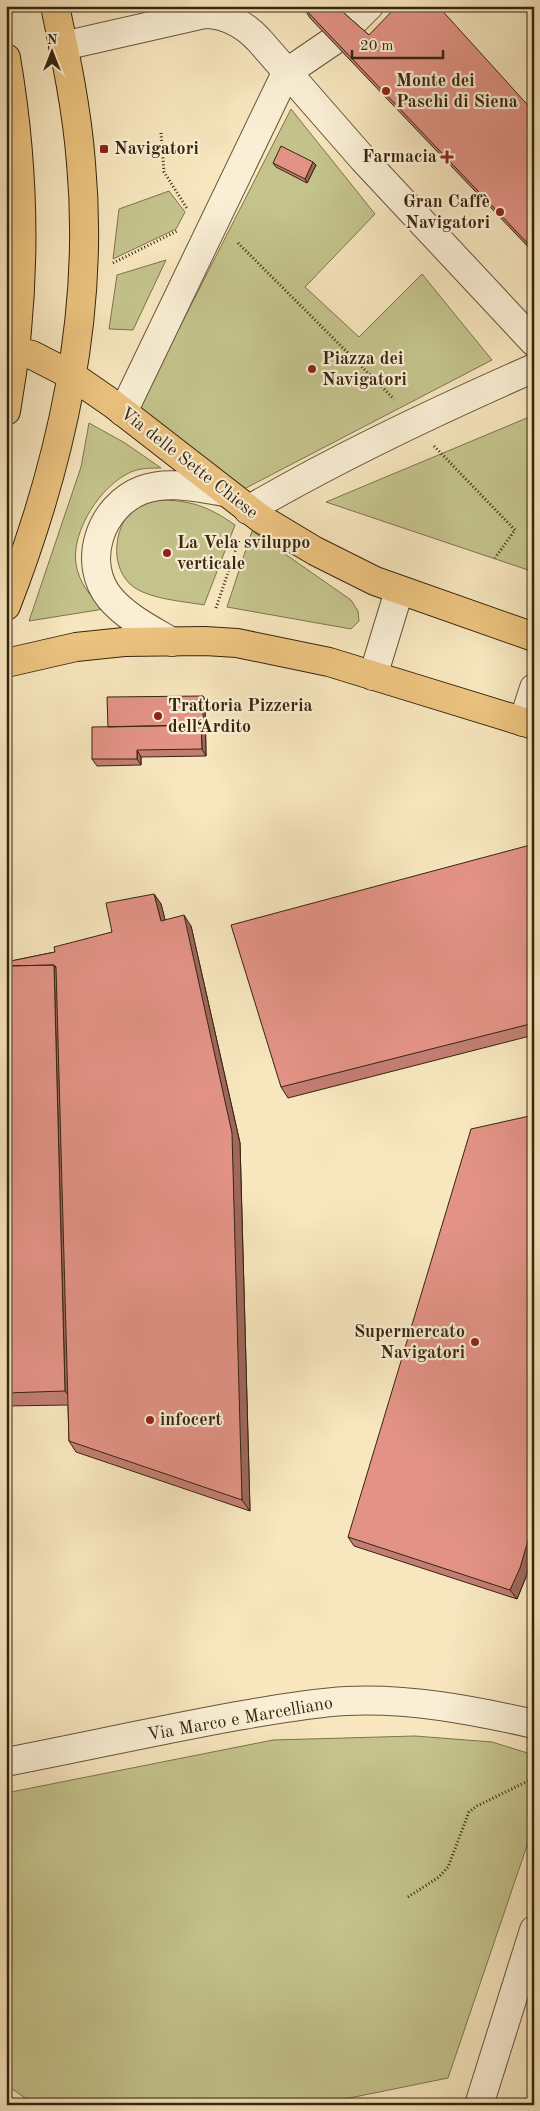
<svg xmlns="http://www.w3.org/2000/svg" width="540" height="2111" font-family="'Old Standard TT',serif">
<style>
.green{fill:#c4c38c;stroke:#7d744d}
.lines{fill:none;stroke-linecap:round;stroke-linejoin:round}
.minor-casing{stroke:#66553a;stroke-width:30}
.major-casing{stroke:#36250e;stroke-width:30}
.path{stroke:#36250e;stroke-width:3;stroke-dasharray:1 2.5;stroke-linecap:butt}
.minor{stroke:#faefd5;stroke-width:28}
.major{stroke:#ecc37f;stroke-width:28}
.wall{fill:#c37e73;stroke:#36250e}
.shaded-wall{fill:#9f675e;stroke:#36250e}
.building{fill:#e39386;stroke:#36250e}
.poi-dot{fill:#8f2418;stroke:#faefd5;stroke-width:2}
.labels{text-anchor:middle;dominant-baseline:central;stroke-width:4.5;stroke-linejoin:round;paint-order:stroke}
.poi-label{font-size:18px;font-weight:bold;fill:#36250e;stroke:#faefd5;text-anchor:start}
.street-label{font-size:18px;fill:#36250e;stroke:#faefd5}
</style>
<rect width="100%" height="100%" fill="#f7e6be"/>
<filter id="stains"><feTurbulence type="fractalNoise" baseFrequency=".004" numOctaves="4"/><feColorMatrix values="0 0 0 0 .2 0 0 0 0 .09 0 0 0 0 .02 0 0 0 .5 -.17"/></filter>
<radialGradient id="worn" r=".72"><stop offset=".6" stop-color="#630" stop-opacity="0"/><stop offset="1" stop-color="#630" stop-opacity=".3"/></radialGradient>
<!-- green -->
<path class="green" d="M 291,109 L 375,214 L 305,287 L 359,337 L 422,274 L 492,360 L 244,489 L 138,409 Z
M 169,191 L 185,212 L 176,229 L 113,259 L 119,209 Z
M 166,260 L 133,330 L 109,329 L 117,275 Z
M 534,415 L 534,572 L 326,502 Z
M 89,423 L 125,443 L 161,468 C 151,468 140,468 131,472 C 101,485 71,531 76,564 C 79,583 90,596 104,609 L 29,621 L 81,467 Z
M 157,500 C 190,500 208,506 235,525 L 204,605 C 182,601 146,599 130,584 C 108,563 115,521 138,505 C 143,501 151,501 157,500 Z
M 252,531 L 351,600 L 358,611 L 359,621 L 351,629 L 227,607 Z
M 415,1736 L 492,1742 L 534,1755 L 534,1825 L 448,2078 L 315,2105 L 35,2105 L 8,2086 L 6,2073 L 6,1793 L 273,1740 Z"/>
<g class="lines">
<defs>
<path id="minor" d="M 351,24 L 369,6
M 63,46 L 204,14 C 226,14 244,24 259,40 L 363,159 L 534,342
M 123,412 L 286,73 L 333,41
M 248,510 C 340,456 436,411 534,368
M 172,642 C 150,629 126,617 110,598 C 81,563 100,506 142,490 C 168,480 198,488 225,492
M 373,676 L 399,591
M 523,722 L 534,688
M 6,1762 C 83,1747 160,1730 237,1716 C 273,1710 309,1703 346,1701 C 410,1698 472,1710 534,1724
M 479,2105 L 534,1930"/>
<path id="major" d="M 6,58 C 26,175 27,294 6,411
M 6,349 L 32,355 L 71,375 L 113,404 L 260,518 L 315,551 L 375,581 L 534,637
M 6,606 C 61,464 95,316 81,163 C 77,110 66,58 55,6
M 6,663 L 76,647 L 124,642 L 205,641 L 237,643 L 329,662 L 534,725"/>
</defs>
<!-- minor casing -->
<use href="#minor" class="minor-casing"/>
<!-- major casing -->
<use href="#major" class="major-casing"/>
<!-- path -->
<path class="path" d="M 161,133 L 164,172 L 188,210
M 238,243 L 394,399
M 113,263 L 177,231
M 434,446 L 515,530 L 495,558
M 216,608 L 239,540
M 408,1897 L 439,1877 L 448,1867 L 469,1812 L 477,1806 L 534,1778"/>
<!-- minor -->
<use href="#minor" class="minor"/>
<!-- major -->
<use href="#major" class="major"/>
</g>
<!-- wall -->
<path class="wall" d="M 303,7 L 344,13 L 369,35 L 534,112 L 534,253 L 310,18 Z
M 273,163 L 316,165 L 307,183 L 276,167 Z
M 203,696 L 205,700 L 206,756 L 141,757 L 141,765 L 97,766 L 92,759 L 108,727 Z
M 534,844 L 534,1035 L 288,1098 L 281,1087 Z
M 154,894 L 161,904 L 165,920 L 191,926 L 240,1143 L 250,1511 L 76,1452 L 69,1441 L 68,1405 L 6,1406 L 6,962 L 55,952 L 112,932 Z
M 348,1537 L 526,1577 L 517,1599 L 354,1546 Z"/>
<!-- shaded-wall -->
<path class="shaded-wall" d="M 313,162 L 316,165 L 307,183 L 305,179 Z
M 203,696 L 205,700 L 206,756 L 202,749 L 201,725 Z
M 137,750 L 141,757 L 141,765 L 137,759 Z
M 154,894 L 161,904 L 168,931 L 161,921 Z
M 184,915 L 191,926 L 240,1143 L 250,1511 L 242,1500 Z
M 54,965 L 64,978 L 75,1404 L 65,1391 Z
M 534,1520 L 534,1550 L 526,1577 L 517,1599 L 510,1590 Z"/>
<!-- building -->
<path class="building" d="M 304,6 L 337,6 L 344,13 L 369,35 L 397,6 L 438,6 L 534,112 L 534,250 L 303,7 Z
M 281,146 L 313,162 L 305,179 L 273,163 Z
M 203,696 L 203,728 L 201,725 L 108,727 L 107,697 Z
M 201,725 L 202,749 L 137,750 L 137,759 L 92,759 L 92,727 Z
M 534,844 L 534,1023 L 281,1087 L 231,925 Z
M 154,894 L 161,921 L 184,915 L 232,1133 L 242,1500 L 69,1441 L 56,967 L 54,965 L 6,966 L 6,962 L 55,952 L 54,947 L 112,932 L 106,903 Z
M 54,965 L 65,1391 L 6,1393 L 6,966 Z
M 534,1115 L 534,1520 L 520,1568 L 510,1590 L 348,1537 L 471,1129 Z"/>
<!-- markers -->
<g class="poi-dot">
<circle cx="386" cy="91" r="5"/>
<rect x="99" y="144" width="10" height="10" rx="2.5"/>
<path d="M444.5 149.5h5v5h5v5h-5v5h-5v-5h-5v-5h5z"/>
<circle cx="500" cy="212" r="5"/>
<circle cx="312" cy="369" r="5"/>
<circle cx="167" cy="553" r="5"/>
<circle cx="158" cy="716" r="5"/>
<circle cx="475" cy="1342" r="5"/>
<circle cx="150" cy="1420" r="5"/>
</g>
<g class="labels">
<!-- poi labels -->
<g class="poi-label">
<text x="396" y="81">Monte dei<tspan x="396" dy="21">Paschi di Siena</tspan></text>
<text x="114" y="149">Navigatori</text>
<text x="437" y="157" text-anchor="end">Farmacia</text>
<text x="490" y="202" text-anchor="end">Gran Caffè<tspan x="490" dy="21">Navigatori</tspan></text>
<text x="322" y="359">Piazza dei<tspan x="322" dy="21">Navigatori</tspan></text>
<text x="177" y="543">La Vela sviluppo<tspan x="177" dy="21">verticale</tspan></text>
<text x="168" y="706">Trattoria Pizzeria<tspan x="168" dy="21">dell‘Ardito</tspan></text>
<text x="465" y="1332" text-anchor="end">Supermercato<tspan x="465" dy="21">Navigatori</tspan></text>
<text x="160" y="1420">infocert</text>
</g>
<!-- street labels -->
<g class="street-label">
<text transform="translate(189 463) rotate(38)">Via delle Sette Chiese</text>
<text transform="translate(240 1719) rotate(-10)">Via Marco e Marcelliano</text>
</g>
</g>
<!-- margin -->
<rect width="540" height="2111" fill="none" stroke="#f7e6be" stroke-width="25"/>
<rect x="8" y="8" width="525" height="2096" fill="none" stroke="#36250e" stroke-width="2.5"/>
<rect x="12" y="12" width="515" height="2086" fill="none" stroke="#36250e"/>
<!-- north arrow -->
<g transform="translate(52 52)" stroke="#faefd5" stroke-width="4" paint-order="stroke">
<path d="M0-4L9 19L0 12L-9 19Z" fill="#36250e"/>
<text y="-8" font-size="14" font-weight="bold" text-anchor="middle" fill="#36250e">N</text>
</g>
<!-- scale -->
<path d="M352 50v8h91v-8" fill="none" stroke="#36250e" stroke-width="2.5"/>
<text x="360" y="50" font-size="15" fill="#36250e" stroke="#faefd5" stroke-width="4" paint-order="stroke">20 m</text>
<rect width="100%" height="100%" filter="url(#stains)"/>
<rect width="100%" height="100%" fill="url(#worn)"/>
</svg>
